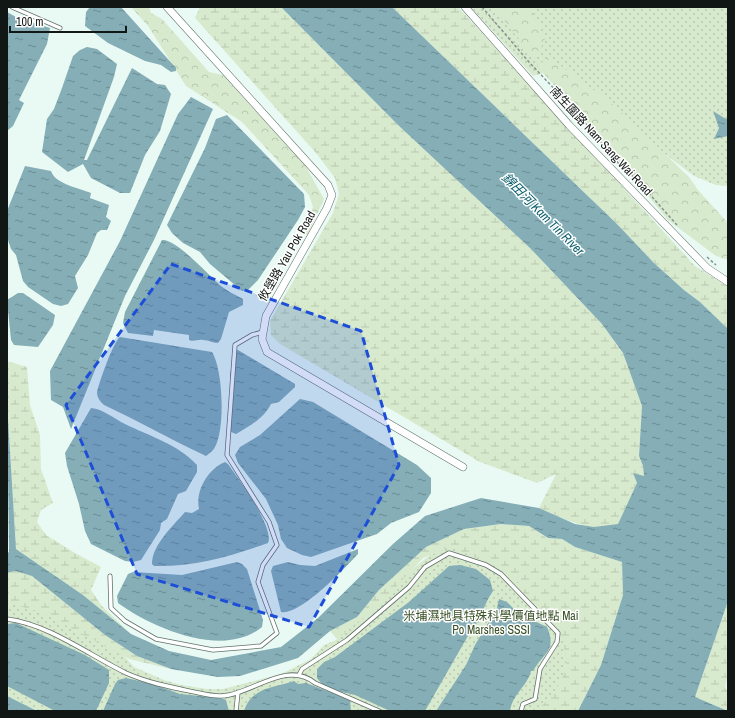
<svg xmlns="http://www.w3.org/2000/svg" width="735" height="718" font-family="'Archivo Narrow','Noto Sans TC',sans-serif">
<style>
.green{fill:url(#green-dots)}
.forest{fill:url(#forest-crowns)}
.wetland{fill:url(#wetland-marsh)}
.water{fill:url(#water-ripples)}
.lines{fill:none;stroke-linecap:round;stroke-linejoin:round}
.lane-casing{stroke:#61706b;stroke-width:5}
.street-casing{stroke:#61706b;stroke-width:8}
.path{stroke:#889490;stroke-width:1.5;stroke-dasharray:3 2;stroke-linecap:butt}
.lane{stroke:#fff;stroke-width:3.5}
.street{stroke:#fff;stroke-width:7}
.marked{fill:#1d4ed8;fill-opacity:0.2;stroke:#1d4ed8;stroke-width:3;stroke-dasharray:8 5;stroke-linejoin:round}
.labels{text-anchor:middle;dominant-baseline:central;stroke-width:3;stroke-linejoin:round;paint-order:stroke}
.street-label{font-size:12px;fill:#111715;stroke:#fff}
.park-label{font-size:12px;fill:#375024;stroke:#fff}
.water-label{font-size:13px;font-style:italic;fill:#0c606e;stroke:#fff}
</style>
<defs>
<pattern id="green-dots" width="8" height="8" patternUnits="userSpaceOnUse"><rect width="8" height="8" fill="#d8eacd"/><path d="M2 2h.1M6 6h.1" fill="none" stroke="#b8c8af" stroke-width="1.8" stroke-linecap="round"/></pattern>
<pattern id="forest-crowns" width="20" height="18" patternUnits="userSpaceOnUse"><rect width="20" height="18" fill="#d8eacd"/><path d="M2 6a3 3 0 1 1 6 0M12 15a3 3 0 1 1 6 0" fill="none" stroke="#b8c8af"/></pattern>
<pattern id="wetland-marsh" width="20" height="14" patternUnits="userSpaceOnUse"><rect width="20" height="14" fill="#d8eacd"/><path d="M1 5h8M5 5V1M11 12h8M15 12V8" fill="none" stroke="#b8c8af"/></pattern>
<pattern id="water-ripples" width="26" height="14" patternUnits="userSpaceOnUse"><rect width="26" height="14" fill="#85aeb7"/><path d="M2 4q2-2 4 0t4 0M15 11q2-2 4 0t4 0" fill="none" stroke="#6b8d94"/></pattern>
</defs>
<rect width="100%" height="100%" fill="#e9faf4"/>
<!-- green -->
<path class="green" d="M 471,7 L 728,7 L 728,186 L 716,185 L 694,176 L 554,70 L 533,76 Z
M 448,544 L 591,601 L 552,711 L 7,711 L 7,598 L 43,596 L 126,658 L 134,667 L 164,680 L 181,685 L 207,689 L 223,689 L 281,674 L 311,659 L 324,645 L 336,640 L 397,581 L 434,552 Z"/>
<!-- forest -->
<path class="forest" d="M 131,7 L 149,7 L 151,13 L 162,19 L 209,72 L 223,75 L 305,165 L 324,199 L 307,236 L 303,231 L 313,207 L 309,195 L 242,122 L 186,86 L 148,26 Z
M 493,7 L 530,7 L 545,39 L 535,59 Z
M 549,57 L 613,104 L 689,177 L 698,190 L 728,223 L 728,260 L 716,256 L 668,220 L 591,127 L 537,66 Z"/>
<!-- wetland -->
<path class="wetland" d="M 200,7 L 281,7 L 398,125 L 531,249 L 602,324 L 623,353 L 642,406 L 639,456 L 643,466 L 644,477 L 633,473 L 637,483 L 618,525 C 587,532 567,520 539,508 L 556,474 L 537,483 L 480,462 L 280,344 L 271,335 L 270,321 L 333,213 L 339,194 L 335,178 L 316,153 L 195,18 Z
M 392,7 L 458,7 L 695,266 L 728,287 L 728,329 L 700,302 L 684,290 L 654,263 L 618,225 Z
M 7,361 L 27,367 L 30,405 L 40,435 L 41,469 L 53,503 L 41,510 L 37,522 L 46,535 L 75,553 L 101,567 L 91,590 L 102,606 L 131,634 L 83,595 L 16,549 L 7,402 Z
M 501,524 L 529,526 L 547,538 L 562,539 L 575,547 L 622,562 L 623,595 L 601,665 L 578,711 L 535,711 C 551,700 563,682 566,663 C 567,654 560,630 557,620 L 546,617 L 525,596 L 518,582 L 512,579 L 506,571 L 451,547 L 423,558 L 380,604 L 337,639 L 330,631 L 357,617 L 379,590 L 426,547 L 464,529 Z
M 15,571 L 32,576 L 105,635 L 137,656 L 171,669 L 129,659 L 41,612 L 7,603 L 7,573 Z
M 728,601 L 728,674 L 725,688 L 728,691 L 728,711 L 695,697 Z"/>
<!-- water -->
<path class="water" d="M 90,7 L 121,7 L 176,68 L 176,71 L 171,72 L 161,65 L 145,61 L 108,43 L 85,26 L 86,12 Z
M 281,7 L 392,7 L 618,225 L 654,263 L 684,290 L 700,302 L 728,329 L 728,601 L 695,697 L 728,711 L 578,711 L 601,665 L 623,595 L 622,562 L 575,547 L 562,539 L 548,538 L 529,526 L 501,524 L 464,529 L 426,547 L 379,590 L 357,617 L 330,631 L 298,658 L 240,676 L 218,677 L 171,669 L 137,656 L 105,635 L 32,576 L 15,571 L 7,573 L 7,553 L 9,552 L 7,402 L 16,549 L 83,595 L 131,634 L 169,651 L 211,660 L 281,647 L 318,618 L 393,544 L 425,516 L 481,498 L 539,508 L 575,524 L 594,527 L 618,524 L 637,483 L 633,473 L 644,476 L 643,466 L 639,456 L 642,406 L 623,353 L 602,324 L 531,249 L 398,125 Z
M 7,12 L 16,17 L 50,28 L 47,44 L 19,100 L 24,103 L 13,126 L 7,131 Z
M 87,47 L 97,49 L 117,64 L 114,77 L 84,160 L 87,160 L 132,68 L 157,84 L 165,85 L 171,94 L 160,131 L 145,155 L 130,193 L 120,193 L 91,178 L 83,164 L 68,172 L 42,152 L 47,119 L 54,109 L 62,88 L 73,56 L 80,50 Z
M 191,97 L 213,109 L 154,240 L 125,296 L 71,429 L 63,407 L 51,400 L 50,371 L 120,241 L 178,114 Z
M 713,111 L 726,119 L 728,118 L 728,136 L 714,139 L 719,128 Z
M 227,115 L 304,194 L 305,207 L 298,220 L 258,280 L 248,290 L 242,291 L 210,264 L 200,252 L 183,243 L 172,233 L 167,225 L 205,148 L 216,119 Z
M 25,166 L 51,171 C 55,184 79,188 91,193 L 90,198 L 109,205 L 106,217 L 111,221 L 107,230 L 101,230 L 97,233 L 88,255 L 75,276 L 78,288 L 68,304 L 61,306 L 53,304 L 28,287 L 23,281 L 16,255 L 11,249 L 7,237 L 7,211 Z
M 162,240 C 177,239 209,276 221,286 C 227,291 236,295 243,299 L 243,305 L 229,312 L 221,339 L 218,343 C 212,343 209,340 203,340 C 198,339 194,342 189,340 L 189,335 L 154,330 L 153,336 L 128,333 L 123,323 L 125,312 Z
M 18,293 L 23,293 L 55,315 L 53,325 L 38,347 L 14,345 L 11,340 L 7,300 Z
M 120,337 L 212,352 C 223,370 225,425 216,445 C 214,450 210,453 206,456 C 171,440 139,421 104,405 C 100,401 97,398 97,392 C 99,383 113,342 120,337 Z
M 235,350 L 238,350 L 295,384 L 295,387 L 279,402 L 271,404 C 264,418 250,426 236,434 L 231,432 L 230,374 Z
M 300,399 L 313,402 L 417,465 L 431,478 L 431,493 L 419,512 L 391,523 L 377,534 L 311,557 L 302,555 L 287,548 L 281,539 L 278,525 L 266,499 L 238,463 L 235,455 L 240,447 L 260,435 Z
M 91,408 C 103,409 113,418 125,424 C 149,436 178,444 197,465 L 197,472 L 186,491 L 178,494 L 167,519 L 161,523 L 160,530 L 141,560 L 133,562 L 125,561 L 91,544 L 85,531 L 79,504 L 67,466 L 65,453 Z
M 225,462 L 228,464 C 238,478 275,528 268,543 C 231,556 194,567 154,566 L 152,564 C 152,545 173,526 185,512 L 192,513 L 199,509 C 195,491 208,469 225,462 Z
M 358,549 L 358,554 C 345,568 300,616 281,612 L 271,571 L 273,566 L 288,562 L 300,565 L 315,566 Z
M 237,562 L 242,564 L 247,569 L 263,620 L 262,627 C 224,659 152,628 118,603 L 117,596 L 128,574 L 133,572 L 182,575 Z
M 460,565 L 476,569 L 490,580 L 493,591 C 482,607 483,618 469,634 L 425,711 L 390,711 L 355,695 L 333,690 L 321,683 L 317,678 L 317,669 L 324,662 L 335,657 L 409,602 L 449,566 Z
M 499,599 L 507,602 L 519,614 L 547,627 C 557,651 544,652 533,671 L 531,671 C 527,687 513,693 510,711 L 436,711 L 466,665 L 475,645 L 497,608 Z
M 16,623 L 85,655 L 109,670 L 109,683 L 96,711 L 55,711 L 7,686 L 7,624 Z
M 126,678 L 153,684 L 180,694 L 221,698 L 226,700 L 229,711 L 103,711 L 115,684 L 118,680 Z
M 294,681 L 298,684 L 306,683 L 348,699 L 350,701 L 351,711 L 244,711 C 252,687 273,688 294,681 Z
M 7,696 L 37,711 L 7,711 Z"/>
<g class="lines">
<defs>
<path id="lane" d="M 12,7 L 60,28
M 110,576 L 111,608 L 125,621 L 156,639 L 213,650 L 261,646 L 277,633 L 258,582 L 263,565 L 277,545 L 269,522 L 227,455 L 235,345 L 252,335 L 263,332
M 7,619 C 48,624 89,655 126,673 C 148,683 175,688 199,693 C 208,695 221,697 229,695 C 256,690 289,661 315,683 L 379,711
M 299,675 L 302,669 L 347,640 L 409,587 L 425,567 L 449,553 L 486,565 L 501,574 L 558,633 L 557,642 L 540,669 L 535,699 L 523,704 L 521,711
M 236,711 L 238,692"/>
<path id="street" d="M 167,7 L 328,185 L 332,195 L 327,208 L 266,316 L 262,339 L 267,352 L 463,467
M 465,7 L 569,125 L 707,268 L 728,282"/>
</defs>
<!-- lane casing -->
<use href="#lane" class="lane-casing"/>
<!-- street casing -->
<use href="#street" class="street-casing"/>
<!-- path -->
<path class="path" d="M 482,7 L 529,62 L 577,113 L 619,164 L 638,181 L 677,225
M 707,257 L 716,265"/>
<!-- lane -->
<use href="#lane" class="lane"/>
<!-- street -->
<use href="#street" class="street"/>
</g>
<!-- marked area -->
<path class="marked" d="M 171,264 L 361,331 L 399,465 L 309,627 L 137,574 L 66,405 Z"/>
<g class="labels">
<!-- street labels -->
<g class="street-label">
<text transform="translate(601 141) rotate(47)">南生圍路 Nam Sang Wai Road</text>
<text transform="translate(287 256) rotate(-60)">攸壆路 Yau Pok Road</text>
</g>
<!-- park labels -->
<g class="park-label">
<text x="491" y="616">米埔濕地具特殊科學價值地點 Mai<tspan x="491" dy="14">Po Marshes SSSI</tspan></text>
</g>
<!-- water labels -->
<g class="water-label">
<text transform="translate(543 214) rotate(45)">錦田河 Kam Tin River</text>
</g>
</g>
<!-- border -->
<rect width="735" height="718" fill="none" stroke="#111715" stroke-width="16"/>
<!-- scale -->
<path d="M10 26v6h116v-6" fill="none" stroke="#111715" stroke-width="2"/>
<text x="16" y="26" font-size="12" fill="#111715" stroke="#ffffff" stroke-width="3" paint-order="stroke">100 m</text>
</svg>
